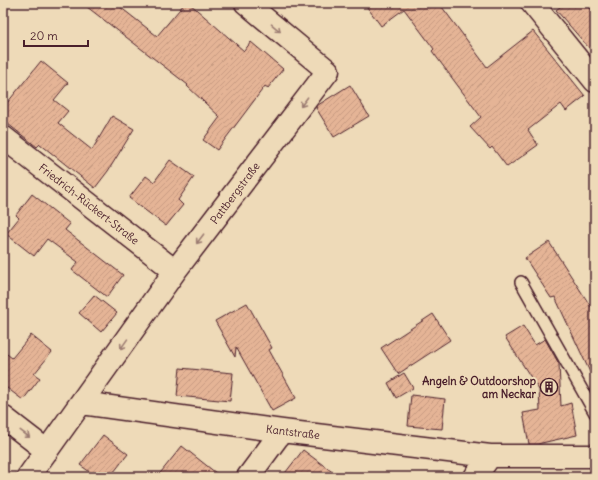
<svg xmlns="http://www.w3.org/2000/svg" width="598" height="480" font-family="Delius,sans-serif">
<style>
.building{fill:url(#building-hatch);stroke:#4a1f2b}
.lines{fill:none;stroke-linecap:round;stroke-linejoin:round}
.service-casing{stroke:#4a1f2b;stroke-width:14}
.minor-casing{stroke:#4a1f2b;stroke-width:25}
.tertiary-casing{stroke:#4a1f2b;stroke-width:25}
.service{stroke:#eedab8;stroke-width:11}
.minor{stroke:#eedab8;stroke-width:22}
.tertiary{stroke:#eedab8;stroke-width:22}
.oneway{stroke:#9c7c72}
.labels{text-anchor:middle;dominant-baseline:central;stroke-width:4;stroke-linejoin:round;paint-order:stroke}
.street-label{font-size:11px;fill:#4a1f2b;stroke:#eedab8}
.poi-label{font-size:11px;font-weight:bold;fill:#4a1f2b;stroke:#eedab8;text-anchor:end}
</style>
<defs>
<pattern id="building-hatch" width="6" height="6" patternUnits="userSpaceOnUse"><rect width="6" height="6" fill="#e5b496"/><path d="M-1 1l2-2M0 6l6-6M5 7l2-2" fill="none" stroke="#c69a81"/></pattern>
</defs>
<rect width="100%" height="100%" fill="#eedab8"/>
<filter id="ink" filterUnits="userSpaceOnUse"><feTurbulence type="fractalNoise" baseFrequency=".025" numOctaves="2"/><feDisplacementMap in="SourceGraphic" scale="8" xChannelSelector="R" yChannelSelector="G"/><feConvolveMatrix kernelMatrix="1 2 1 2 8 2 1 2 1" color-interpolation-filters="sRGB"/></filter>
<g filter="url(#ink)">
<!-- building -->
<path class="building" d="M 82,3 L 115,3 L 157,36 L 185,3 L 189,3 L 244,51 L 251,42 L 283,69 L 268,88 L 265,86 L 217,150 L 203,140 L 220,117 L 187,86 L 188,85 Z
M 364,3 L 439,3 L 487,67 L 533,31 L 585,96 L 566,111 L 561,104 L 528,130 L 538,145 L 507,167 L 492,147 L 490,149 L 470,127 L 481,117 L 432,51 L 434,49 L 404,9 L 381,26 Z
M 565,3 L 586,3 L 595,14 L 595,55 L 556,10 Z
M 41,61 L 68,83 L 54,100 L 68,111 L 58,123 L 92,150 L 112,116 L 134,129 L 108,171 L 95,188 L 40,144 L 37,147 L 3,120 L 3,108 Z
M 350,85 L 369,116 L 334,137 L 316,108 L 318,105 Z
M 170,160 L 194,177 L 178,200 L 183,205 L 166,226 L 129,198 L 146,176 L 154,182 Z
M 32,194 L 70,224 L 65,230 L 123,275 L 107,297 L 72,270 L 78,262 L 47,239 L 34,256 L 6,234 L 19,218 L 16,215 Z
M 549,242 L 595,313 L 595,383 L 555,297 L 551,298 L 525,258 Z
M 94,295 L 117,313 L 101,332 L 79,313 Z
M 247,303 L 272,348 L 269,350 L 296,398 L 272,411 L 236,347 L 235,357 L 215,321 Z
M 433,314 L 450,340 L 398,374 L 381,348 Z
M 523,326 L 535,345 L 545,339 L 559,364 L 561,406 L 571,403 L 577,435 L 537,444 L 529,444 L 523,413 L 540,410 L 539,390 L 505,337 Z
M 31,335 L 52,352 L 34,374 L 40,378 L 23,400 L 3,385 L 3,351 L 12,358 Z
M 180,368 L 233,373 L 230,401 L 177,396 Z
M 404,373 L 413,388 L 396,398 L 388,383 Z
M 411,395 L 445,399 L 442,429 L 408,426 Z
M 103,435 L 128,454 L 110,477 L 97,477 L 80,465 Z
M 182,446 L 221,477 L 157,477 Z
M 303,450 L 339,477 L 282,477 Z"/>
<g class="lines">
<defs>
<path id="service" d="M 521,282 L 595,413"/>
<path id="minor" d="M 3,137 L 175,271
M 82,403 L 282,431 L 490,456 L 595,456
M 3,417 L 47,451
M 28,477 L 175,271 L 328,71 L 246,3
M 248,477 L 282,431
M 475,477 L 490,456"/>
<path id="tertiary" d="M 532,3 L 595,81"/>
</defs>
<!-- service casing -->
<use href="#service" class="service-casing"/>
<!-- minor casing -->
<use href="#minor" class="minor-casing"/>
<!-- tertiary casing -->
<use href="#tertiary" class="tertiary-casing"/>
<!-- service -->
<use href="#service" class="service"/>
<!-- minor -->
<use href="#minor" class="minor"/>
<!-- tertiary -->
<use href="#tertiary" class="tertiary"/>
</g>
<!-- one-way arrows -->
<defs><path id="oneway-shaft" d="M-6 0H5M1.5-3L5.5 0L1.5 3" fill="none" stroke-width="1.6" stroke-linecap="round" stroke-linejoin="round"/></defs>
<g class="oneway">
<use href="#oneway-shaft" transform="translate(276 28) rotate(40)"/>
<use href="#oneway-shaft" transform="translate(304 102) rotate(127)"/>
<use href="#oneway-shaft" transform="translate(200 239) rotate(127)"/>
<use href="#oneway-shaft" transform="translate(124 344) rotate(125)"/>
<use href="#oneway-shaft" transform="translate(25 434) rotate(37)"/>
</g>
</g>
<!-- icons -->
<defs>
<symbol id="building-ring" viewBox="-11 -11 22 22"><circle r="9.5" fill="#eedab8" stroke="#4a1f2b" stroke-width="1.5"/><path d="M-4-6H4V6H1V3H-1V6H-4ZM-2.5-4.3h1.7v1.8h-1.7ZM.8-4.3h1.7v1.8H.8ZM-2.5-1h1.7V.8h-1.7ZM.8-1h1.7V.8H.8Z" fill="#4a1f2b"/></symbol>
</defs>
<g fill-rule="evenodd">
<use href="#building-ring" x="539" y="377" width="20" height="20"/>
</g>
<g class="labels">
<!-- street labels -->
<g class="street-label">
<text transform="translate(235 193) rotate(-53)">Pattbergstraße</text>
<text transform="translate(89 204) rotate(38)">Friedrich-Rückert-Straße</text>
<text transform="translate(293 432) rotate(7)">Kantstraße</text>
</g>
<!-- poi labels -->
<g class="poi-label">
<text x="536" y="381">Angeln &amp; Outdoorshop<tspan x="536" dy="13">am Neckar</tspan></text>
</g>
</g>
<!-- margin -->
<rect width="598" height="480" fill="none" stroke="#eedab8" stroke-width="16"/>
<rect x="8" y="8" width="582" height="464" fill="none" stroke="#4a1f2b" stroke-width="1.5" filter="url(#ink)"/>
<!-- scale -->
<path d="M24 40v6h64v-6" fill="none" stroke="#4a1f2b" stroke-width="2"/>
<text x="30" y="40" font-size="12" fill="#4a1f2b" stroke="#eedab8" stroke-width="3" paint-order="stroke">20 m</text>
</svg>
